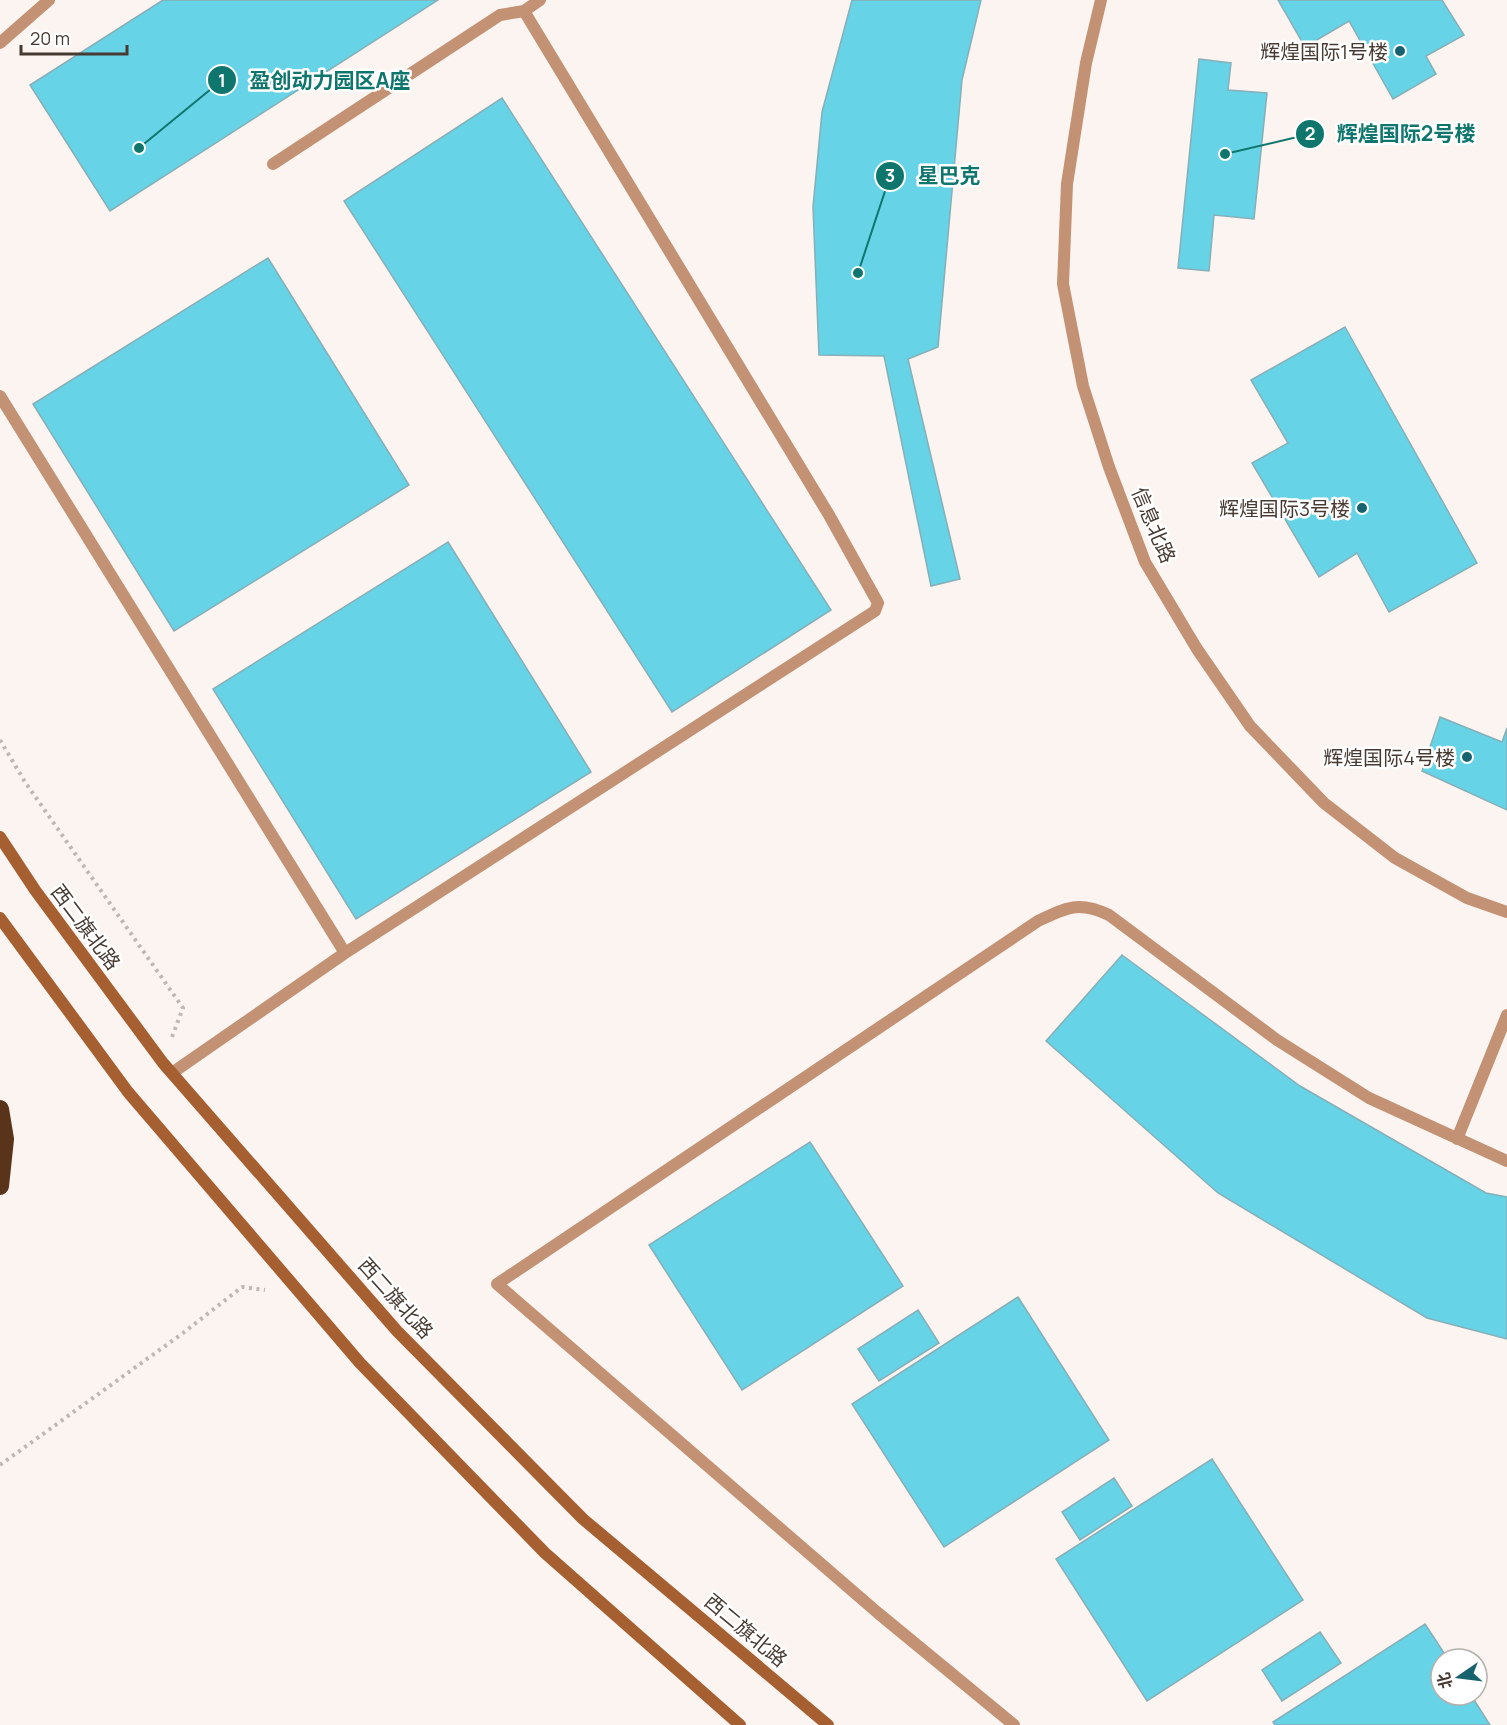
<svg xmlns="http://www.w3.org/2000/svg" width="1507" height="1725" font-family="Manrope,'Noto Sans SC',sans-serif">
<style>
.building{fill:#67d3e7;stroke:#86afb7;stroke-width:1.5}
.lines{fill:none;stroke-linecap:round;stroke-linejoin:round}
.path{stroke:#c0b7b2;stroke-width:4;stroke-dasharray:3 4.5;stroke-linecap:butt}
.lane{stroke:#c39173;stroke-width:12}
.street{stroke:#c39173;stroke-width:12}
.secondary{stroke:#a65f30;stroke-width:12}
.highway{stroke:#59341b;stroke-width:18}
.poi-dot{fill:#17626e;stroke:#fff;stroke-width:2}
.labels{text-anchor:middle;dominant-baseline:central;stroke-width:5;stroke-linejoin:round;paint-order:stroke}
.poi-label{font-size:20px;fill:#473a32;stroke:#fff;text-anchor:end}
.street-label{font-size:20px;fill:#473a32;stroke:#fff}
.leader{fill:none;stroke:#0f766e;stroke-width:2}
.callout-dot{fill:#0f766e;stroke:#fff;stroke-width:2}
.mark-label{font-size:18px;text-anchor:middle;font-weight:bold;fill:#fff}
.callout-label{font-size:21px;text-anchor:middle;font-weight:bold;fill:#0f766e;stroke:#fff;stroke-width:5;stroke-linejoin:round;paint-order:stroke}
</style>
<rect width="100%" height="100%" fill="#fbf4f0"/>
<!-- building -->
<path class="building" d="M 163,0 L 438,0 L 110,211 L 30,85 Z
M 852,0 L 981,0 L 962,80 L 938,347 L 908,359 L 960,579 L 931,586 L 884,356 L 819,355 L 813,207 L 822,112 Z
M 1278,0 L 1442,0 L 1464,35 L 1426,56 L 1436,74 L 1393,99 L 1349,21 L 1305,47 Z
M 1199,59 L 1231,63 L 1228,90 L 1267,93 L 1254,219 L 1214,215 L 1209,271 L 1178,268 Z
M 502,98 L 831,610 L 672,712 L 344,201 Z
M 268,258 L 409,485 L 174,631 L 33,404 Z
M 1345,327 L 1477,563 L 1389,612 L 1357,553 L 1319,577 L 1252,463 L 1288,443 L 1251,380 Z
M 448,542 L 591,772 L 356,919 L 213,689 Z
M 1440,717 L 1502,742 L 1507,728 L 1507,810 L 1422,771 Z
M 1122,955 L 1300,1086 L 1486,1193 L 1507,1197 L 1507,1339 L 1427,1318 L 1218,1193 L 1046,1041 Z
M 810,1142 L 903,1286 L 742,1390 L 649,1245 Z
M 1018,1297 L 1109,1440 L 944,1547 L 852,1404 Z
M 918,1310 L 939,1343 L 879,1381 L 858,1349 Z
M 1212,1459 L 1303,1600 L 1147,1701 L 1056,1559 Z
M 1114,1478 L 1132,1506 L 1080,1540 L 1062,1512 Z
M 1425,1624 L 1448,1659 L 1441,1659 L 1441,1695 L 1471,1695 L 1490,1725 L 1275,1725 L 1273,1722 Z
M 1320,1632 L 1341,1663 L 1282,1701 L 1262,1670 Z"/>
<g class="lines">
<!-- path -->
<path class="path" d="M 0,740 L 25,782 L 183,1008 L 172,1037
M 0,1465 L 183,1333 L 242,1287 L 265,1290"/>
<!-- lane -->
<path class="lane" d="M 0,43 L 49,0
M 273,164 L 500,15 L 524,11 L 540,0
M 0,396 L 345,953
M 172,1073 L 345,953 L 875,611 L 878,603 L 829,515 L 524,11
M 1457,1139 L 1507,1015
M 1014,1725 L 878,1613 L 497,1284 L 1038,921 C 1067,907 1079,901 1109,915 L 1277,1040 L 1369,1098 L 1507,1161"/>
<!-- street -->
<path class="street" d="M 1101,0 L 1086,63 L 1067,184 L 1063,284 L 1083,386 L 1109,467 L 1145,562 L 1197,649 L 1250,726 L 1324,803 L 1395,858 L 1467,898 L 1507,912"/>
<!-- secondary -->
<path class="secondary" d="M 0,837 L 35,890 L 163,1063 L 397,1331 L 583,1519 L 828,1725
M 0,918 L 128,1092 L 360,1363 L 545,1553 L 740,1725"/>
<!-- highway -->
<path class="highway" d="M 0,1109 L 5,1139 L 0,1186"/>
</g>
<!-- markers -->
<g class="poi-dot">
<circle cx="1400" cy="51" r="6"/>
<circle cx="1362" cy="508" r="6"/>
<circle cx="1467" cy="757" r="6"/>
</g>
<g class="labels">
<!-- poi labels -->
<g class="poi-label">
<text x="1388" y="51">辉煌国际1号楼</text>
<text x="1350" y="508">辉煌国际3号楼</text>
<text x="1455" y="757">辉煌国际4号楼</text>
</g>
<!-- street labels -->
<g class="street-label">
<text transform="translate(1154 525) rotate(67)">信息北路</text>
<text transform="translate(86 927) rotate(53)">西二旗北路</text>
<text transform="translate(396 1298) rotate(48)">西二旗北路</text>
<text transform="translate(746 1630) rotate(40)">西二旗北路</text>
</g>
</g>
<!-- callouts -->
<path class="leader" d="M139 148L222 80M1225 154L1310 134M858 273L890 176"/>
<g class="callout-dot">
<circle cx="139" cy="148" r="6"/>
<circle cx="1225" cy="154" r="6"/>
<circle cx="858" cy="273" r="6"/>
<circle cx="222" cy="80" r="15"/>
<circle cx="1310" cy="134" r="15"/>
<circle cx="890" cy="176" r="15"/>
</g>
<g class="mark-label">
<text x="222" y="87">1</text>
<text x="1310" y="140">2</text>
<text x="890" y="182">3</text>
</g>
<g class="callout-label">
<text x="330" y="88">盈创动力园区A座</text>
<text x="1406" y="141">辉煌国际2号楼</text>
<text x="949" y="183">星巴克</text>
</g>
<!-- north arrow -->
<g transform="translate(1459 1677) rotate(256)"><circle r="28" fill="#ffffff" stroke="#b5b0ad" stroke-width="1.5"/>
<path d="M0-4.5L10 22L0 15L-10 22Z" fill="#17626e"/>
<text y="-9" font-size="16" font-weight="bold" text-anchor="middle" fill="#473a32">北</text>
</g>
<!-- scale -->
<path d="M21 45v9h106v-9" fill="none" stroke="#473a32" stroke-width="3"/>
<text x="30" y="45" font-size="18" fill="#473a32" stroke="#ffffff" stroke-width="4.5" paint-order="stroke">20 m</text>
</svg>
